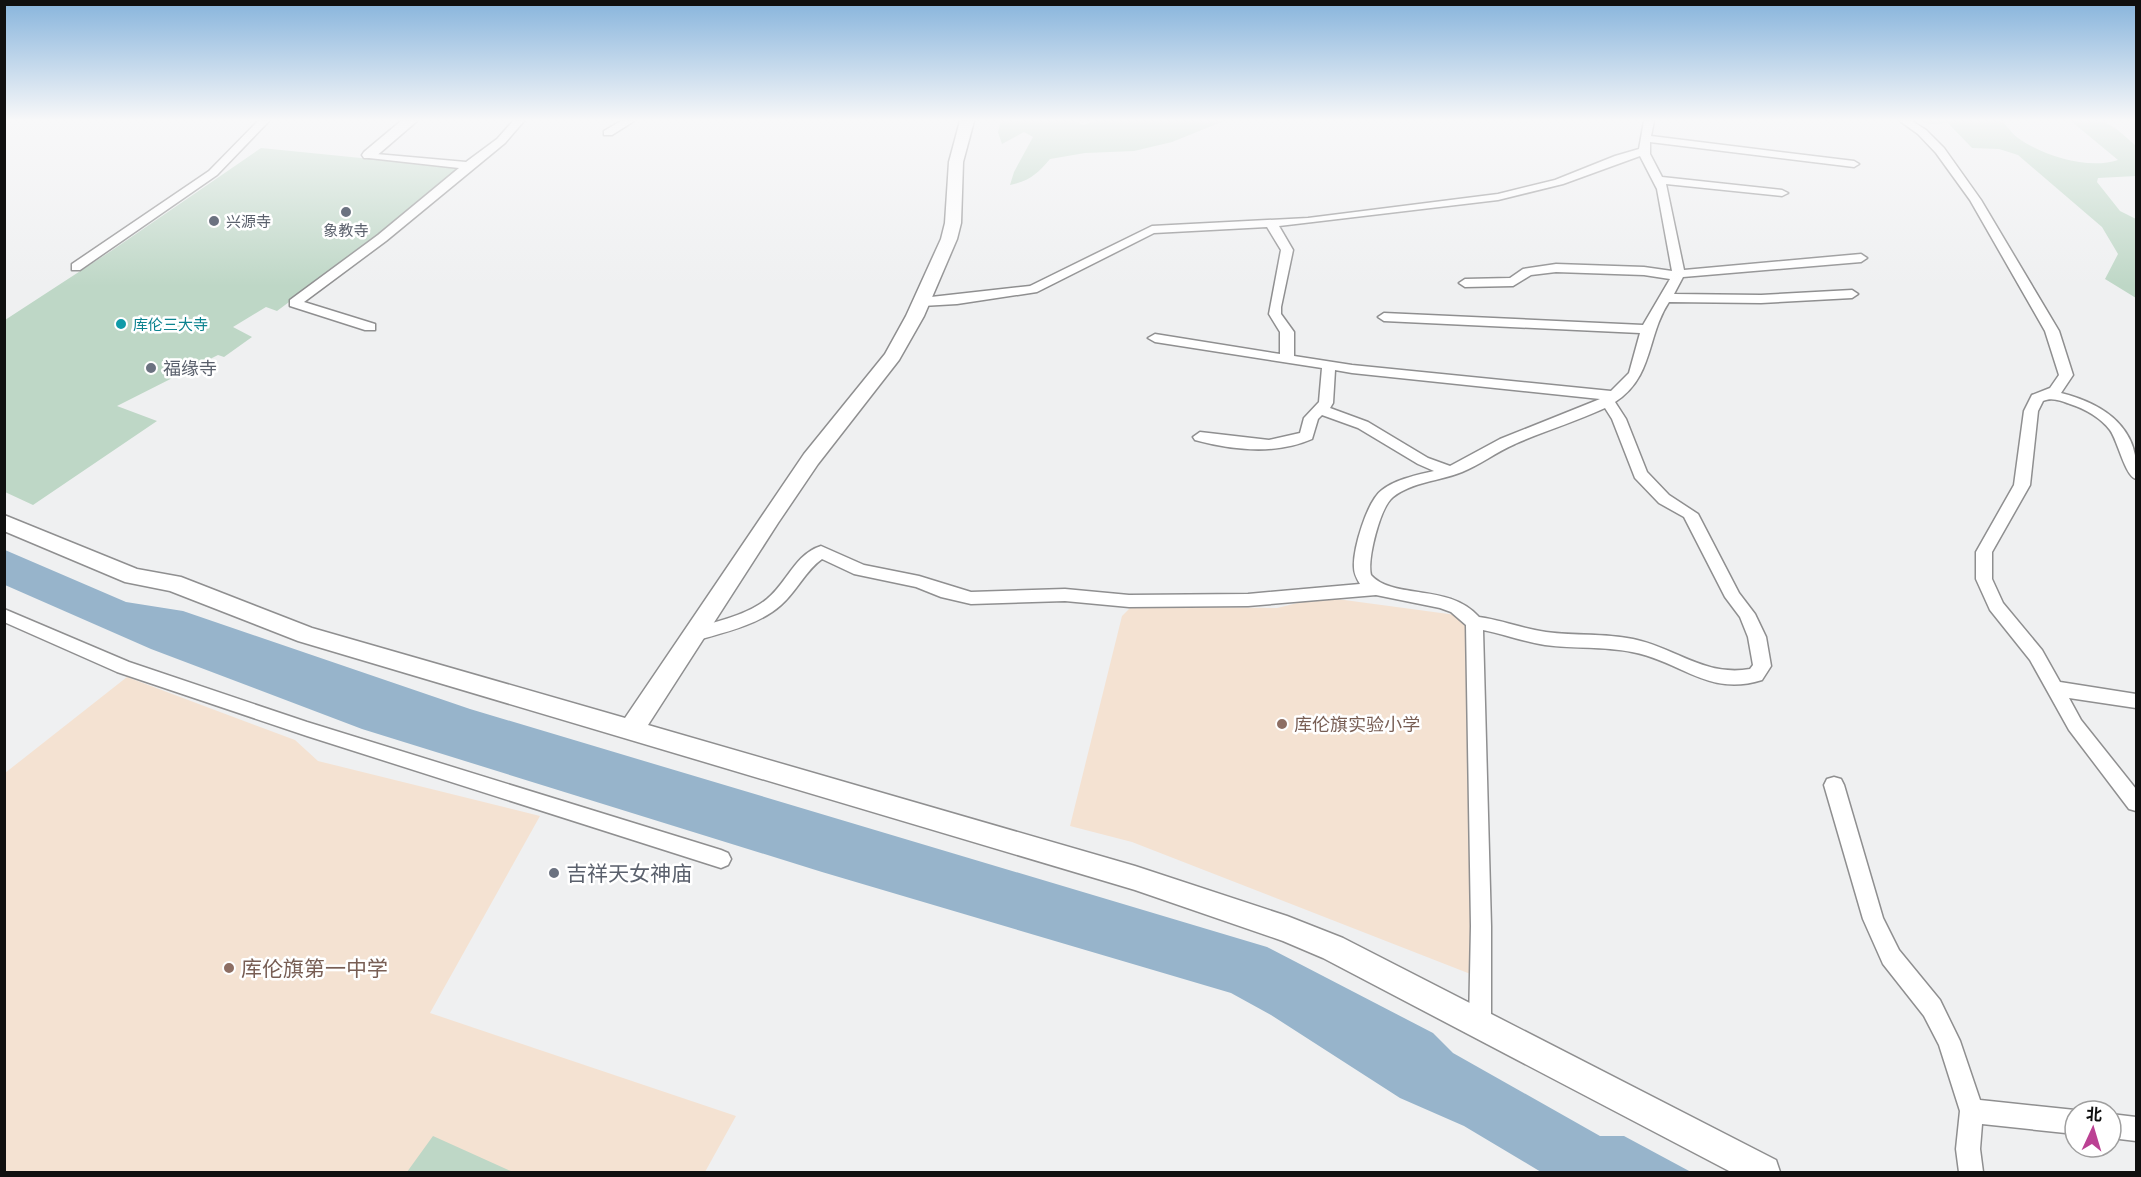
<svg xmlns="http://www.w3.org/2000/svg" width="2141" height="1177" font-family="'Noto Serif','Noto Sans SC',serif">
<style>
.education{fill:#f4e2d2}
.green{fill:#bed7c6}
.water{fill:#97b4cb}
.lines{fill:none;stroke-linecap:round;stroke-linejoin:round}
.street-casing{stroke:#8f8f90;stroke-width:3}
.secondary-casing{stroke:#8f8f90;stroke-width:3}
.street{fill:#fff;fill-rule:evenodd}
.secondary{fill:#fff;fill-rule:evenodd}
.worship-dot{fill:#6b7280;stroke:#fff;stroke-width:2}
.culture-dot{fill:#0f9aa8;stroke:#fff;stroke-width:2}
.education-dot{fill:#8d6e63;stroke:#fff;stroke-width:2}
.labels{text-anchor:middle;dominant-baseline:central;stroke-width:5;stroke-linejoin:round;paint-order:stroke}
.far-worship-label{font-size:15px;fill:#5b616d;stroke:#fff;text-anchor:start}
.far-culture-label{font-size:15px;fill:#0d838f;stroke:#fff;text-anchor:start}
.worship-label{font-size:18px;fill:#5b616d;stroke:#fff;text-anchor:start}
.education-label{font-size:18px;fill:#785e54;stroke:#fff;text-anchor:start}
.near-worship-label{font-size:21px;fill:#5b616d;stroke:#fff;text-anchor:start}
.near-education-label{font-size:21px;fill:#785e54;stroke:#fff;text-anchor:start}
</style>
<rect width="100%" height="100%" fill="#eff0f1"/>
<!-- education -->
<path class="education" d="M 1322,597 L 1456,615 L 1466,622 L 1473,975 L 1132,842 L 1070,826 L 1122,616 L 1132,606 L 1277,608 Z
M 127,677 L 295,740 L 318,761 L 540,816 L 430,1013 L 736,1116 L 705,1172 L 5,1172 L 5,773 Z"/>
<!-- green -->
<path class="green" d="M 1001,121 L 1075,121 L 1083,125 L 1096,121 L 1224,121 L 1172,142 L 1134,151 L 1085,153 L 1050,159 C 1038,173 1030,181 1010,185 L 1014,172 L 1033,137 L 1024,132 L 1002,144 L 998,132 Z
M 1921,121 L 2001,121 C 2008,126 2011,133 2018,138 C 2043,156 2088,170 2118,160 L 2071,121 C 2110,121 2107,120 2136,146 L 2136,176 L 2098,178 L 2097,182 L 2120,211 L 2136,219 L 2136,298 L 2105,279 L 2118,254 L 2102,227 L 2018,155 L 1999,149 L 1972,148 L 1948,123 L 1929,124 Z
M 261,148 L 461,168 L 395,223 L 277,311 L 266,307 L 233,327 L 252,337 L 224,357 L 218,355 L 117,406 L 157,421 L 33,505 L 5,492 L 5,320 L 111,251 Z
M 433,1136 L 513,1172 L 407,1172 Z"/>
<!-- water -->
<path class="water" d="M 5,550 L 126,602 L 183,611 L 470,709 L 1267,947 L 1433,1033 L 1453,1053 L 1600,1136 L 1624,1136 L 1691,1172 L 1541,1172 L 1464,1126 L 1400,1098 L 1271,1015 L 1231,993 L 822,872 L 362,729 L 151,649 L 5,585 Z"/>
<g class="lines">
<defs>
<path id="street" d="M 258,121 L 269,121 L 217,175 L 80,270 L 72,270 L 72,264 L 209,171 Z
M 513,121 L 524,121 L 505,143 L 386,241 L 304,302 L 375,324 L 375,330 L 365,330 L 290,306 L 290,300 L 378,235 L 459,168 L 369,158 L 365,157 L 365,153 L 466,162 L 497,139 Z
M 621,121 L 634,121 L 612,135 L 604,135 L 604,131 Z
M 1644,121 L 1654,121 L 1651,136 L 1854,161 L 1859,164 L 1854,167 L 1650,142 L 1650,154 L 1662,177 L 1782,190 L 1788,193 L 1782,196 L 1666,184 L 1684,270 L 1861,254 L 1867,258 L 1861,262 L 1683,277 L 1674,294 L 1761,295 L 1852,290 L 1858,294 L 1852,298 L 1761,303 L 1669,302 C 1646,337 1654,377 1615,402 L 1626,419 L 1647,472 L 1669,495 L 1698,514 L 1739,593 L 1755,614 L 1766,637 L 1771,666 L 1762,680 C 1708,697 1681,661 1632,652 C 1603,646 1574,649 1545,645 C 1524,642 1504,634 1483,630 L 1491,926 L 1491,1024 L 1488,1032 L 1480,1035 L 1472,1032 L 1469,1024 L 1471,926 L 1466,625 L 1451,612 L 1440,608 L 1376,595 L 1248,606 L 1129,607 L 1065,601 L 971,604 L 941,597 L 916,587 L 854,574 L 822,559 C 805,571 797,591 781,605 C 759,625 722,633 694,641 L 688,640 L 685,635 L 688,630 C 714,622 746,616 767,599 C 787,583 795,554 821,546 L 864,565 L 919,576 L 971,592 L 1065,589 L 1129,595 L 1248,594 L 1360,584 C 1357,579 1354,574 1354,567 C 1353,549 1367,501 1382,490 C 1396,479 1417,475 1434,471 L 1418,464 L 1358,428 L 1322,415 L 1318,419 L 1312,439 C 1276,455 1232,450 1195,440 L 1193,437 L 1200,432 L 1269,440 L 1300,433 L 1304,418 L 1319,402 L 1322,368 L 1155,342 L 1148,338 L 1155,334 L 1280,354 L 1280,332 L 1269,314 L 1281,250 L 1267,227 L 1154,233 L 1037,292 L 957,304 L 922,306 L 916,302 L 922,298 L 1030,286 L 1152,226 L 1308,218 L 1498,194 L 1555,180 L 1615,156 L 1639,149 ZM 1640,156 L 1657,189 L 1672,271 L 1644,267 L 1556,264 L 1523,269 L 1510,278 L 1465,279 L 1459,283 L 1465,287 L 1513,286 L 1531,275 L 1556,272 L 1644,275 L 1670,279 L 1643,325 L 1384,313 L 1378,317 L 1384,321 L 1640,333 L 1629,373 L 1611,391 L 1352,365 L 1294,356 L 1294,332 L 1281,314 L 1281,307 L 1293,250 L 1279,226 L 1498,200 L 1563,184 ZM 1335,370 L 1352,373 L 1600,399 L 1500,439 L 1450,466 L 1428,458 L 1368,422 L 1330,408 L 1333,403 ZM 1605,408 L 1612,419 L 1635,478 L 1659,503 L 1684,517 L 1725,597 L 1740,617 L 1748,637 L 1753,665 L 1750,669 C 1705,677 1676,648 1633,639 C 1604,633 1575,636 1546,632 C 1523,629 1502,620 1479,617 C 1450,583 1393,600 1371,575 C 1367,560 1380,507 1393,497 C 1412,482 1440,481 1462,472 C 1480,465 1496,452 1515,444 C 1544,431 1575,422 1605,408 Z
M 1900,121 L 1912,121 L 1926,130 L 1944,148 L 1981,200 L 2059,331 L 2073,375 L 2061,393 C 2105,404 2141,429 2136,479 C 2125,476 2118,441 2110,430 C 2100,417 2085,409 2070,404 C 2061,401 2052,397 2043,401 L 2038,411 L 2030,485 L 1992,552 L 1992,579 L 2003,603 L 2042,650 L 2060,682 L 2136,694 L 2136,708 L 2069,698 L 2081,720 L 2136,789 L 2136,811 L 2129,809 L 2069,730 L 2030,660 L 1990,610 L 1976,579 L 1976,552 L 2014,485 L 2024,411 L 2032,395 L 2050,388 L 2059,375 L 2045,331 L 1970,200 L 1936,153 L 1918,134 Z
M 4,609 L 129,662 L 307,722 L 721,850 L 728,853 L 731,859 L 728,865 L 721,868 L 307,736 L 117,672 L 4,622 Z
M 1834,777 L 1841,779 L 1844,785 L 1883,918 L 1899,950 L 1940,1000 L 1960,1041 L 1980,1100 L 2075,1110 L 2075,1134 L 1982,1124 L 1980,1149 L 1983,1172 L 1959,1172 L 1956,1149 L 1960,1111 L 1939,1045 L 1924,1016 L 1883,964 L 1863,919 L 1824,785 L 1827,779 Z
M 2111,1114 L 2136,1117 L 2136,1141 L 2111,1138 Z"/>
<path id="secondary" d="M 401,121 L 417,121 L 374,158 L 364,158 L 362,155 L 364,152 Z
M 960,121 L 974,121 L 963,162 L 961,223 L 957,239 L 924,316 L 899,360 L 818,464 L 778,523 L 648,725 L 1135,866 L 1287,916 L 1343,938 L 1776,1160 L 1780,1172 L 1731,1172 L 1323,958 L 1283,941 L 1135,890 L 298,641 L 170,591 L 125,582 L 4,531 L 4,515 L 137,569 L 181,577 L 312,628 L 625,718 L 804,454 L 885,354 L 906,316 L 941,239 L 945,223 L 949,162 Z"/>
</defs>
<!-- street casing -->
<use href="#street" class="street-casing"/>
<!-- secondary casing -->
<use href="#secondary" class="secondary-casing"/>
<!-- street -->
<use href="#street" class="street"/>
<!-- secondary -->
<use href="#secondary" class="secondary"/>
</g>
<!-- sky -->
<linearGradient id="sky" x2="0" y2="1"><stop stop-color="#87b4dc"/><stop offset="0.42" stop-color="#f8f8f9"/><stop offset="1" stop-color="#f8f8f9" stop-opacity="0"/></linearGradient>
<rect width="2141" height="286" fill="url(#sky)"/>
<!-- markers -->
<g class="worship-dot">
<circle cx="346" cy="212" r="6"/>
<circle cx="214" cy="221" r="6"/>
<circle cx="151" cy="368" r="6"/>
<circle cx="554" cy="873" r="6"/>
</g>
<circle class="culture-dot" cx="121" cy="324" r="6"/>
<g class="education-dot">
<circle cx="1282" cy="724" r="6"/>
<circle cx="229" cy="968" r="6"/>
</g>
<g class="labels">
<!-- far-worship labels -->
<g class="far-worship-label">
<text x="226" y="221">兴源寺</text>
<text x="346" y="230" text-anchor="middle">象教寺</text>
</g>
<!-- far-culture labels -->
<g class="far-culture-label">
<text x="133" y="324">库伦三大寺</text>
</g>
<!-- worship labels -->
<g class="worship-label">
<text x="163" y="368">福缘寺</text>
</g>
<!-- education labels -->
<g class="education-label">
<text x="1294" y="724">库伦旗实验小学</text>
</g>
<!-- near-worship labels -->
<g class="near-worship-label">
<text x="566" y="873">吉祥天女神庙</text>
</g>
<!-- near-education labels -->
<g class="near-education-label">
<text x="241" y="968">库伦旗第一中学</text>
</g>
</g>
<!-- border -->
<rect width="2141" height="1177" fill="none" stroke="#101010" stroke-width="12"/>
<!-- north arrow -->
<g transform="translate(2093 1129) rotate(4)"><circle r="28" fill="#ffffff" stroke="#9f9f9f" stroke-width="1.5"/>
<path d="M0-4.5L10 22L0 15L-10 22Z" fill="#bb4193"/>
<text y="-9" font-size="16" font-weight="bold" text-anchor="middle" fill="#101010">北</text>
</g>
</svg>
